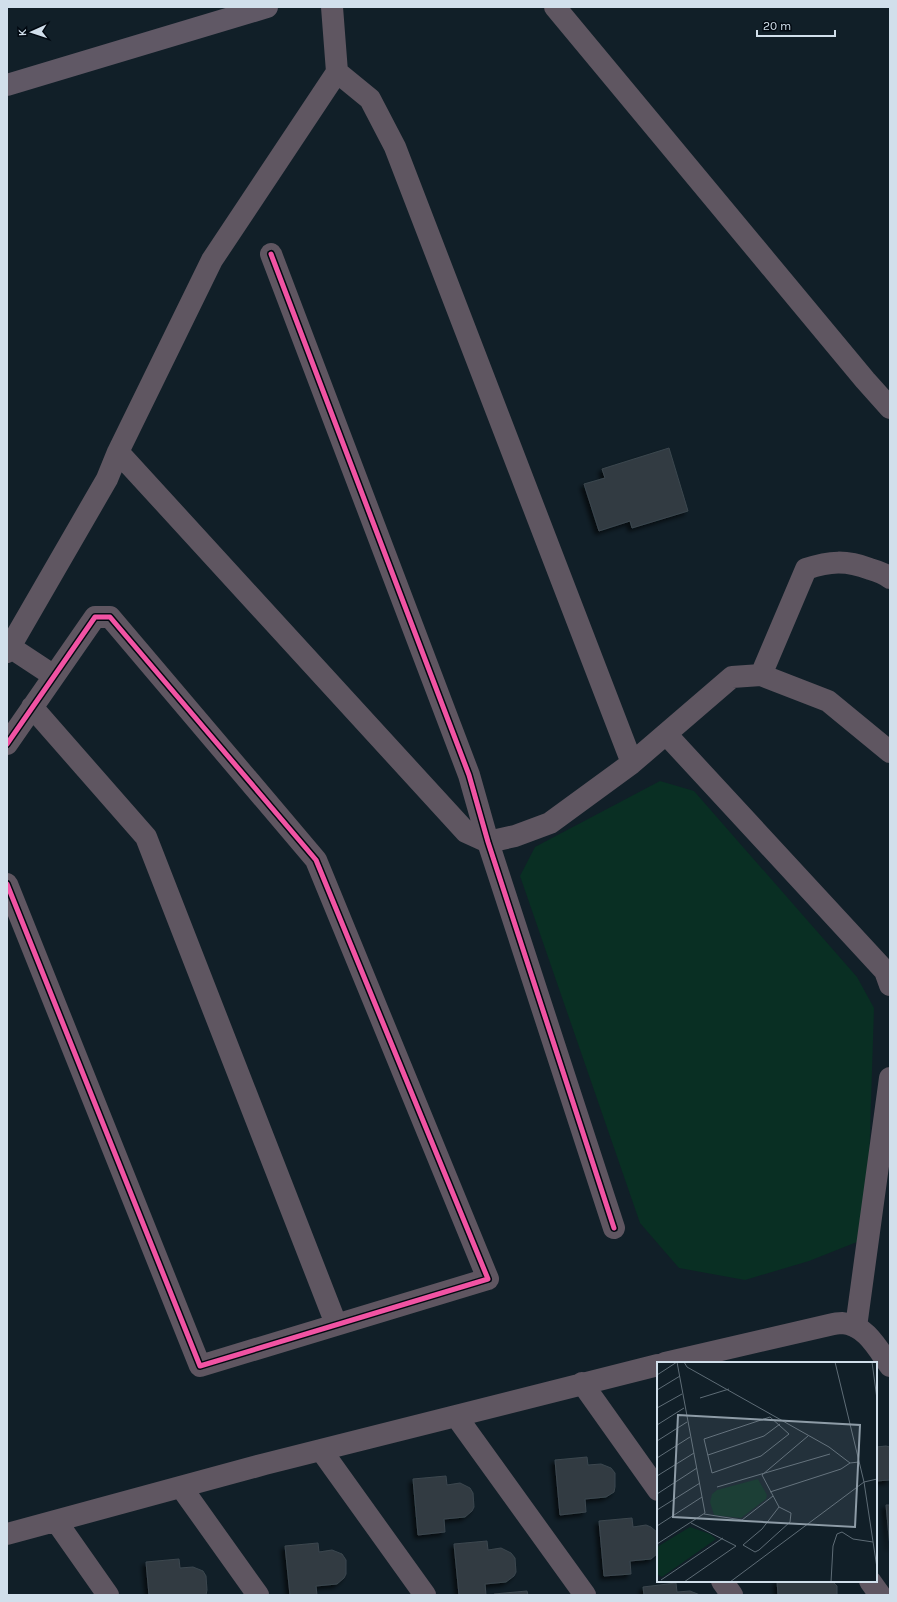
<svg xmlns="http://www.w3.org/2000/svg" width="897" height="1602" font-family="Karla,sans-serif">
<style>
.green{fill:#092f23}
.building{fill:#303b43;stroke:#3c474e;filter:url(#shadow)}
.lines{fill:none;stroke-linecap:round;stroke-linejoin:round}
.street{stroke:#5f5661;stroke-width:22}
.secondary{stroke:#605865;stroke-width:22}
.cycleway-casing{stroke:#020911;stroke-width:8}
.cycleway{stroke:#f153a3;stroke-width:5}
.inset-road{fill:none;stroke:#5e6c76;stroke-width:1}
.view{fill:#8e9ca7;fill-opacity:0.15;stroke:#8e9ca7;stroke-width:2}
.inset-edge{fill:none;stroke:#d1dfeb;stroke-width:2}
</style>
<defs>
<filter id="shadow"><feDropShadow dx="-3.5" dy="3.5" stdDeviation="2" flood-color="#0009"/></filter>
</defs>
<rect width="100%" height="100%" fill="#111f28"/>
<!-- green -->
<path class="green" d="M 660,781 L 694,791 L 857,977 L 874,1008 L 869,1165 L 862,1240 L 809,1261 L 745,1280 L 679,1268 L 640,1223 L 520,876 L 535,847 Z"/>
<!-- building -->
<path class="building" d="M 669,448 L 688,511 L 632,528 L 630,521 L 599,531 L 584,484 L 605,478 L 602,469 Z
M 886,1446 L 890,1447 L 890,1480 L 876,1481 L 876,1447 Z
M 587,1457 L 588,1465 L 601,1464 L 611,1468 L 615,1473 L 615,1487 L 614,1492 L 606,1497 L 585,1499 L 586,1512 L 560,1515 L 555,1460 Z
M 446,1476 L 447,1485 L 460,1483 L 470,1488 L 473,1493 L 474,1507 L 472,1511 L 465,1517 L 444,1519 L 445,1532 L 418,1535 L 413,1479 Z
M 886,1505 L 890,1505 L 890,1547 Z
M 632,1518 L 633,1527 L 646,1525 L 651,1527 L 658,1533 L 658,1553 L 651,1559 L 630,1561 L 631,1574 L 604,1576 L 599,1521 Z
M 487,1541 L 488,1550 L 501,1548 L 511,1553 L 515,1558 L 516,1572 L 514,1576 L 506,1582 L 485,1584 L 486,1595 L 459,1595 L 454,1544 Z
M 318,1543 L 319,1552 L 332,1550 L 342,1554 L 346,1560 L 346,1574 L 344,1578 L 337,1584 L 316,1586 L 317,1595 L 290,1595 L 285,1546 Z
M 179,1559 L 180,1568 L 193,1567 L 203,1571 L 206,1576 L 207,1590 L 206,1595 L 149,1595 L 146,1562 Z
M 777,1581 L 832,1581 L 837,1586 L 837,1595 L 778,1595 Z
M 676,1583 L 677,1592 L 690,1591 L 700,1595 L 644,1595 L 643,1587 Z
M 527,1591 L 528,1595 L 494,1595 L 494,1594 Z"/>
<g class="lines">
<!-- street -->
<path class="street" d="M 555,7 L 865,380 L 890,408
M 337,72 L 370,99 L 395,147 L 632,763
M 271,254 L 469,775 L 488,842 L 614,1228
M 118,452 L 466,832 L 488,842 L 515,836 L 550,823 L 632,763 L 732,677 L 761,675
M 890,578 C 884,573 877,571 870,569 C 846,560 830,561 806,569 L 761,675 L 828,701 L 890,752
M 10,647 L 54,676
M 7,652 L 107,479 L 118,452 L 212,260 L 337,72 L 332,7
M 32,707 L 146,837 L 336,1324
M 666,734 L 885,971 L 890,985
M 7,744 L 95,617 L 110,617 L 316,860 L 488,1279 L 200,1366 L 7,884
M 856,1327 L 890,1078
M 665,1363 L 829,1325 C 833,1324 838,1323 842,1323 C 865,1324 878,1349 890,1366
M 582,1383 L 658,1490
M 456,1416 L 585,1595
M 321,1450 L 425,1595
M 181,1487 L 258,1595
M 56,1521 L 108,1595
M 7,1534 L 265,1464 L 658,1365
M 722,1581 L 732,1595
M 870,1581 L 880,1595"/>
<!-- secondary -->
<path class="secondary" d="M 7,85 L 267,7"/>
<defs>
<path id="cycleway" d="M 271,254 L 469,775 L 488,842 L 614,1228
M 7,744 L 95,617 L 110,617 L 316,860 L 488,1279 L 200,1366 L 7,884"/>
</defs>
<!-- cycleway casing -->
<use href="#cycleway" class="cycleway-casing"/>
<!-- cycleway -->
<use href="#cycleway" class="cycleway"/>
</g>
<!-- overview -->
<g transform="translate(657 1362)">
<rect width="220" height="220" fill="#111f28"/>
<path d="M 101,117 L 110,133 L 109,137 L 84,156 L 57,153 L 53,140 L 55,132 L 60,128 ZM 33,165 L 53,172 L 59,177 L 5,215 L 0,212 L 0,185 Z" fill="#092f23"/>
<path class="inset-road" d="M 27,0 L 30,5 L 172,85 L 193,101 L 202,100M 178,0 L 207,120 L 220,206M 215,0 L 220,37M 0,13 L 20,0M 0,28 L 23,14M 43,36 L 72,27M 0,46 L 25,32M 113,55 L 132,72 L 104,94 L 55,111 L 47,77 ZM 0,63 L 27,46M 0,79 L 30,60M 51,93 L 107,74 L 123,62M 0,96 L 33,75M 0,114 L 37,91M 60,125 L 173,92M 113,130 L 184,107 L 193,101M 0,132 L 40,106M 122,145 L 134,151 L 133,160 L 102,188 L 98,190 L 86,183 L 105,167 ZM 122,145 L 105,113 L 151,74M 0,148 L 43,121M 47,152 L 85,158 L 116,134M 0,164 L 45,135M 0,182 L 48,151 L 20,0M 4,218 L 66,176M 27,220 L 79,184 L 34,161M 73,220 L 207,120 L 220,117M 174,220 L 176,184 L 180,172 L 185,170 L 196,177 L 216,180"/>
<path class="view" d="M 21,53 L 203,63 L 198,165 L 16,155 Z"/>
<rect width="220" height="220" class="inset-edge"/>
</g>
<!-- border -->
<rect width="897" height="1602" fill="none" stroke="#d1dfeb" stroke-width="16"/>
<!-- north arrow -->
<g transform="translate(32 32) rotate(267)" stroke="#020911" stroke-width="3" paint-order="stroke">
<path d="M0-3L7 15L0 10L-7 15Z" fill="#d1dfeb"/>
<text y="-6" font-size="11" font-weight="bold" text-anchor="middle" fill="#d1dfeb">K</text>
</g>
<!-- scale -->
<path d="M757 30v6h78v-6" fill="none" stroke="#d1dfeb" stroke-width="2"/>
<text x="763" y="30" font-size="12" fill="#d1dfeb" stroke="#020911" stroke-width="3" paint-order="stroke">20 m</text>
</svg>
